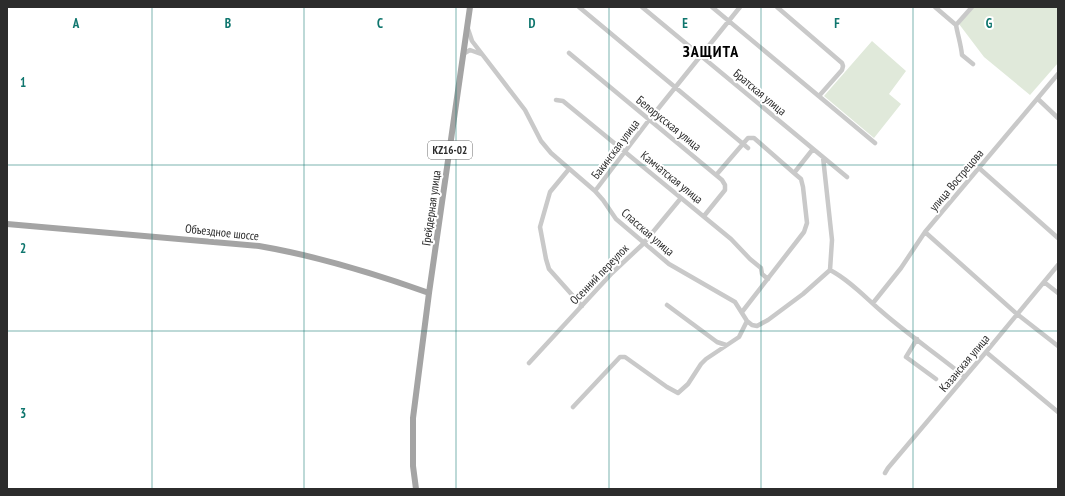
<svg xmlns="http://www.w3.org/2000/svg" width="1065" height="496" font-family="'PT Sans Narrow',sans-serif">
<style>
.park{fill:#e0e9da}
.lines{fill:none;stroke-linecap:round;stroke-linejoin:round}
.minor{stroke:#c9c9c9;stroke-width:4.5}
.major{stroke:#a4a4a4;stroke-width:6}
.grid{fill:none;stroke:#0f766e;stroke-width:1;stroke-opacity:0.55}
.labels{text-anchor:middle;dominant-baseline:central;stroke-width:4;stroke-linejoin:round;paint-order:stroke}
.shield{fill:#fff;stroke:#6b6b6b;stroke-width:1}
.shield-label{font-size:11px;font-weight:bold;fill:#2c2c2c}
.street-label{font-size:12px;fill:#2c2c2c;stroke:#fff}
.district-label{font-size:16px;font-weight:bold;letter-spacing:1px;fill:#000;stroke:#fff}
.grid-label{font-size:13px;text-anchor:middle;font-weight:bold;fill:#0f766e;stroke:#fff;stroke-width:4;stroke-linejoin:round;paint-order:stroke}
</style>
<rect width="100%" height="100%" fill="#fff"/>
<!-- park -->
<path class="park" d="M 974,7 L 1058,7 L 1058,63 L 1030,95 L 984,57 L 959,24 Z
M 872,41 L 906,71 L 889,94 L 901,104 L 874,138 L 824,96 Z"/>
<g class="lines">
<!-- minor -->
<path class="minor" d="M 579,7 L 748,148
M 642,7 L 847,177
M 712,7 L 875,143
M 777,7 L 842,63 L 843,66 L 842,70 L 819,96
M 935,7 L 956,25 C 958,36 961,45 962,55 L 973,64
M 956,25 L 972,7
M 468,29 L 472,41 L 525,110 L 541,141 L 551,153 L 595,191 L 603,200 L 616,219 L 669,264 L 735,302 L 747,321 L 752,325 L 757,326 L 768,320 L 803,294 L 830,270 C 849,280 864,296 880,310 C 907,334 937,354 965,377
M 569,53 L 722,180 L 725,185 L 725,190 L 704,216
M 463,54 L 470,50 L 481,54
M 1038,99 L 1058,118
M 556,100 L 563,101 L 731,239 L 750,259 L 761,268 L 762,274 L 768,279
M 823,157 L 832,240 L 830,270
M 979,168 L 1058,238
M 569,169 L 550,192 L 540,227 L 546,259 L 549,269 L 582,306
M 717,174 L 748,138 L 754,138 L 794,173
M 595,191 L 649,120 L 740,7
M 925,232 L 1017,314 L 1058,346
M 1044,282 L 1058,293
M 873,303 L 901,268 L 925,232 L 1058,74
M 667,305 L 717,342 L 726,345
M 742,312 L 804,232 L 807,223 L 803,187 L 801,179 L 794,173 L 813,149
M 917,339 L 906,357 L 936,379
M 986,352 L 1058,412
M 529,363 L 612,273 L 643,244 L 681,198
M 573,407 L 620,357 L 625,357 L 667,387 L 678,393 L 688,384 L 701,364 L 706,359 L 739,337 L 747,321
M 885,473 L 888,468 L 986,352 L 1058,265"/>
<!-- major -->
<path class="major" d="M 7,224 L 259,246 C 317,256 373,273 429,293
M 416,489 L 413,466 L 413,418 L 429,293 L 470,7"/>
</g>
<!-- grid -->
<path class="grid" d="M 152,7 L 152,489M 304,7 L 304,489M 456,7 L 456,489M 609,7 L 609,489M 761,7 L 761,489M 913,7 L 913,489M 7,165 L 1058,165M 7,331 L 1058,331"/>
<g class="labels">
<!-- shield labels -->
<rect class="shield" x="428" y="141" width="44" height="18" rx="3"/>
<g class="shield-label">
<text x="450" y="150">KZ16-02</text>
</g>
<!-- street labels -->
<g class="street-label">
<text transform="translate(760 92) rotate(40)">Братская улица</text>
<text transform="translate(669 123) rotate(39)">Белорусская улица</text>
<text transform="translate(615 149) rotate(-53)">Бакинская улица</text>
<text transform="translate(672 177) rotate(39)">Камчатская улица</text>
<text transform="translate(956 180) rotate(-50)">улица Вострецова</text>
<text transform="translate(431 208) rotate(-82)">Грейдерная улица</text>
<text transform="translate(222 232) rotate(6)">Объездное шоссе</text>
<text transform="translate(648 232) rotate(41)">Спасская улица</text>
<text transform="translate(599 274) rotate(-46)">Осенний переулок</text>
<text transform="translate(964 363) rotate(-50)">Казанская улица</text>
</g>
<!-- district labels -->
<g class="district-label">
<text x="711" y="51">ЗАЩИТА</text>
</g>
</g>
<g class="grid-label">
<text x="76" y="28">A</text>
<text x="228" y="28">B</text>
<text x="380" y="28">C</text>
<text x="532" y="28">D</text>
<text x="685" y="28">E</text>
<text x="837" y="28">F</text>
<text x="989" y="28">G</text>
<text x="23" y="87">1</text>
<text x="23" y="253">2</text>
<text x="23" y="418">3</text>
</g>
<!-- border -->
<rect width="1065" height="496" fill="none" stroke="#2c2c2c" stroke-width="16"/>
</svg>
